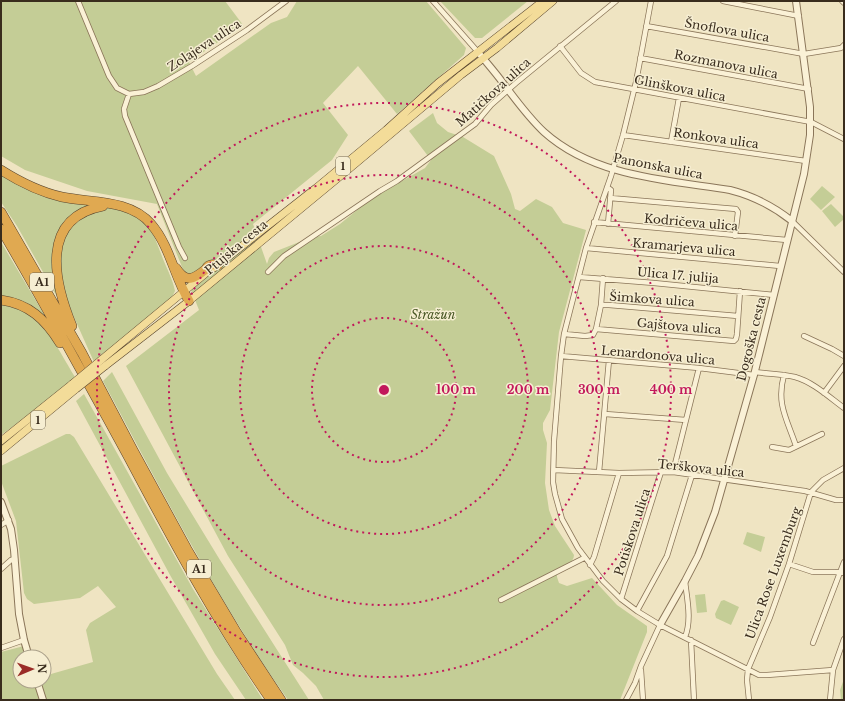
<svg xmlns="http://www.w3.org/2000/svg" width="845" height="701" font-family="'Libre Baskerville',serif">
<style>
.green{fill:#c4cd96}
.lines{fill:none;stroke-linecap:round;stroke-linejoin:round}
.minor-casing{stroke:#8a7559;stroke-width:6}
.tertiary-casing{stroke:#8a7559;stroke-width:8}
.primary-casing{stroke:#57432d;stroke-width:8}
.motorway-casing{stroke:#57432d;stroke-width:10}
.minor{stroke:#faf1d6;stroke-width:4.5}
.tertiary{stroke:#faf1d6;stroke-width:6}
.primary{stroke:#f3dc99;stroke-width:7}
.motorway{stroke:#e0a951;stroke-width:9}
.primary-bridge-casing{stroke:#57432d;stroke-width:8;stroke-linecap:butt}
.primary-bridge{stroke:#f3dc99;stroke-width:7}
.ring{fill:none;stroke:#c2185b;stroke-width:2;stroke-dasharray:2 4}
.labels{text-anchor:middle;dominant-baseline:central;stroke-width:3;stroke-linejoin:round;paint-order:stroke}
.shield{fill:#f6eed2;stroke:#726653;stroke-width:1}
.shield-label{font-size:11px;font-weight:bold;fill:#392c1d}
.street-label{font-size:12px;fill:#392c1d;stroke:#f6eed2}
.park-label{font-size:12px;font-style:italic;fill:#475623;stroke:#f6eed2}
.centre{fill:#c2185b;stroke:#f6eed2;stroke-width:2}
.ring-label{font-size:12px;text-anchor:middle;font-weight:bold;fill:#c2185b;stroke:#f6eed2;stroke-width:3;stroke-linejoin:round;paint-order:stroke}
</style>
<rect width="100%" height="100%" fill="#efe4c2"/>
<!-- green -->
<path class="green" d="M 1,1 L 225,1 L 243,25 L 189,62 L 196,76 L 271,23 L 287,17 L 297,1 L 426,1 L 466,48 L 464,55 L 397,114 L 358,66 L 323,103 L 348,135 L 332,160 L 253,224 L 267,264 L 269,258 L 274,252 L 312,237 L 321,236 L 340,224 L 362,206 L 381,193 L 425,168 L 431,160 L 409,131 L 433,113 L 437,123 L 448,132 L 463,137 L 494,156 L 511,194 L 515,209 L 520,211 L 536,199 L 552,207 L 563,223 L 586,230 L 559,332 L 550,410 L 543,423 L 543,430 L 547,443 L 545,483 L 549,510 L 555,526 L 574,555 C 574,563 564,566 557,569 L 557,577 L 559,583 L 567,586 L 592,578 L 617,605 L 647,626 L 647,632 L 620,700 L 324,700 L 316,686 L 303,673 L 293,665 L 285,645 L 228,556 L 126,366 L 199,310 L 157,204 L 87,191 L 25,170 L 1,156 Z
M 440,1 L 528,1 L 482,38 L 475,38 Z
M 1,173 L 97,205 L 58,234 L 60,302 L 17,226 L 1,202 Z
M 822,186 L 835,197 L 821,210 L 810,199 Z
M 831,204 L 844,217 L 844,219 L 835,227 L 822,211 Z
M 111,207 C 147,216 151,226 163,259 C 167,269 173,280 175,291 L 171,299 L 94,362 L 69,306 L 61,282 L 60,247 L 73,222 L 100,208 Z
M 1,242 L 45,316 L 1,297 Z
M 1,302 C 39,306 57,348 75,377 L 32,413 L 1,435 Z
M 112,372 L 167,473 L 220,560 L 309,700 L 288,700 C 217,600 161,489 103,381 Z
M 84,394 L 193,589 L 263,700 L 246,700 L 215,654 L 170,575 L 76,401 Z
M 66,434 L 70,434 L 74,437 L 217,674 L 235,700 L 1,700 L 1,652 L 24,646 L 28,657 L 20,657 L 20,681 L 44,681 L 44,676 L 93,662 L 86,630 L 90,623 L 116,607 L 98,586 L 80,598 L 34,604 L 27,599 L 24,593 L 16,521 L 1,481 L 1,466 Z
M 747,532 L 765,537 L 761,552 L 743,544 Z
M 705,594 L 707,612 L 697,613 L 695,595 Z
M 724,600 L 739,607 L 731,625 L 716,618 L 715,614 L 721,601 Z
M 844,679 L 844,700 L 841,700 L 840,690 Z"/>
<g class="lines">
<defs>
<path id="minor" d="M 78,1 L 109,76 L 117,88 L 129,94 L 144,92 L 158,86 L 192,66 L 247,30 L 286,1
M 433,1 L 478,52
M 651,1 L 636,82 L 623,135 L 611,176 L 586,248 L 564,334 L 561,356 L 554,441 L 553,482 L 555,494 L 562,519 L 578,548 L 603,581 L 621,599 L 637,611 L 660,625 L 759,675 L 767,675 L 833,670
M 723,1 L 799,16
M 842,1 L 844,3
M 646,26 L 804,54 L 841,48 L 844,45
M 560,46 L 581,73 L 595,82 L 811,122 L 844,139
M 640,58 L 809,89
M 129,94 L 124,109 L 125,116 L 179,247 L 185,258
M 623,135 L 806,161
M 671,142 L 679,98
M 607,187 L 611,190 L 608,224
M 610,198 L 736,209 L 738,212 L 735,236
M 792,221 L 844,272
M 594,222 L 787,240
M 586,248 L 780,266
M 268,272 L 284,256 L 380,191 L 397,181 L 475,124 L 491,105 L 516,83 L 616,1
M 579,277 L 654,283 L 774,295
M 601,305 L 603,278
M 596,329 L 734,341 L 736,339 L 737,334 L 740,291
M 564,334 L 585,336 L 593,335 L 596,329 L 601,305 L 609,305 L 738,316
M 804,336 L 832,349 L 844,356
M 561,356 L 699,368 L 754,375
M 755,372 C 768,374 782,374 795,377 C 813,382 829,397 844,408
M 784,375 C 776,404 787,419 796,446
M 824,393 L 844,366
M 605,414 L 686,420
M 772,447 L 789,450 L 822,434
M 554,470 L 619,473 L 673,472 L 805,491 L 836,500 L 844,500
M 599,472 L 609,360
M 673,472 L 699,368
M 1,525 L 9,520
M 789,564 L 813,572 L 835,572 L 844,573
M 590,565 L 594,557 L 619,473
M 1,569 L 11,560 L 15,559
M 621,599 L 661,472
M 501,600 L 584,558
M 637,611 L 667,556 L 692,475
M 685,637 C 692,620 687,599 685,581
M 691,640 L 694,700
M 813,643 L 844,562
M 1,648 L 24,640
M 641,670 L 643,700
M 626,700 L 635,683 L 641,666 L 660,625
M 749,700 L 747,680 L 748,669 L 770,617 L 789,564 L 811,492 L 823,480 L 844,468
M 830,700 L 833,670 L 844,639"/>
<path id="tertiary" d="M 478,52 C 486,62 495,72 503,83 C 516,100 528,117 544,132 C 594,177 667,180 730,190 C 754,196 773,206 792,221
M 1,502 L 11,529 L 14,550 L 19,614 L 24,640 L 29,657
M 660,625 L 685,581 L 698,556 L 715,512 L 754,375 L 804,174 L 810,135 L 810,107 L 796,1
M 37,681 L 43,700"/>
<path id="primary" d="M 214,268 L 316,188 L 386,130 L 438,83 L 543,1
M 101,360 L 205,274
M 105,366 L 189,301 L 349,169 L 461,75 L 497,48 L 553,1
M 1,441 L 72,384
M 1,451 L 76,389"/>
<path id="motorway" d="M 1,170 C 20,182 40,192 62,197 C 91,203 130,199 151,224 C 170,246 174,276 189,301
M 1,212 L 82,353 L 133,450 L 187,549 L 237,633 L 281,700
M 1,229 C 45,304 87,381 129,458 C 173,541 217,623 271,700
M 176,268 C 186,284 194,279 206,269 C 207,267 209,265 211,265 C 213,264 215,265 218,265
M 1,300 C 29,304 45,319 60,343
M 72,326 C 54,282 39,218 103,206"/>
</defs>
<!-- minor casing -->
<use href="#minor" class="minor-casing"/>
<!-- tertiary casing -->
<use href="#tertiary" class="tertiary-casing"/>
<!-- primary casing -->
<use href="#primary" class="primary-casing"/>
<!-- motorway casing -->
<use href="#motorway" class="motorway-casing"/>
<!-- minor -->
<use href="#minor" class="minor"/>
<!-- tertiary -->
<use href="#tertiary" class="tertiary"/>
<!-- primary -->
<use href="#primary" class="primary"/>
<!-- motorway -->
<use href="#motorway" class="motorway"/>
<defs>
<path id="primary-bridge" d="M 72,384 L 101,360
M 76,389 L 105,366"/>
</defs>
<!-- primary-bridge casing -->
<use href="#primary-bridge" class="primary-bridge-casing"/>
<!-- primary-bridge -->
<use href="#primary-bridge" class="primary-bridge"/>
</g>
<!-- distance rings -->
<g class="ring">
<circle cx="384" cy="390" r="72"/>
<circle cx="384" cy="390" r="144"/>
<circle cx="384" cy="390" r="215"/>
<circle cx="384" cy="390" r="287"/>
</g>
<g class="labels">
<!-- shield labels -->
<g class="shield">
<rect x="336" y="157" width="14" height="18" rx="3"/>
<rect x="30" y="273" width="24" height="18" rx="3"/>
<rect x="31" y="411" width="14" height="18" rx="3"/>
<rect x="187" y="560" width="24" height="18" rx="3"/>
</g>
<g class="shield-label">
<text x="343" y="166">1</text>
<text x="42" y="282">A1</text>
<text x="38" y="420">1</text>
<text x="199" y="569">A1</text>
</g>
<!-- street labels -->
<g class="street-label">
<text transform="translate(727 30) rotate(10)">Šnoflova ulica</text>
<text transform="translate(204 45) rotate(-33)">Zolajeva ulica</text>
<text transform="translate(726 64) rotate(11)">Rozmanova ulica</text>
<text transform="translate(680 88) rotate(11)">Glinškova ulica</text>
<text transform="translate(493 92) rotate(-42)">Matičkova ulica</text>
<text transform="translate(716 138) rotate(8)">Ronkova ulica</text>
<text transform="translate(658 166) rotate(11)">Panonska ulica</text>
<text transform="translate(691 222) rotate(5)">Kodričeva ulica</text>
<text transform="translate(236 247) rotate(-40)">Ptujska cesta</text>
<text transform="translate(684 247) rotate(5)">Kramarjeva ulica</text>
<text transform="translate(678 275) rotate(5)">Ulica 17. julija</text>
<text transform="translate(652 299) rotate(4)">Šimkova ulica</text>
<text transform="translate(679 326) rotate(5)">Gajštova ulica</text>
<text transform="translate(751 339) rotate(-76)">Dogoška cesta</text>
<text transform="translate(658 355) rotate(5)">Lenardonova ulica</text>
<text transform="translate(701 468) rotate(6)">Terškova ulica</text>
<text transform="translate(632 532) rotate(-72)">Potiskova ulica</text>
<text transform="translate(773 573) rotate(-70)">Ulica Rose Luxemburg</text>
</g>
<!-- park labels -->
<g class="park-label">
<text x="433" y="314">Stražun</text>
</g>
</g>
<circle cx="384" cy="390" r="6" class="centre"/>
<g class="ring-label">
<text x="456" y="394">100 m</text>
<text x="528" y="394">200 m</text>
<text x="599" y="394">300 m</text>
<text x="671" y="394">400 m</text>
</g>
<!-- border -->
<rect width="845" height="701" fill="none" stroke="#392c1d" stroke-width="4"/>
<!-- north arrow -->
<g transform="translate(32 669) rotate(88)"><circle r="19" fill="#f6eed2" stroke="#aaa08a"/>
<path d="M0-3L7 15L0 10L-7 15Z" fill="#9a2c27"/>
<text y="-6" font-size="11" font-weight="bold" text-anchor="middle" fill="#392c1d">N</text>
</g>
</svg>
